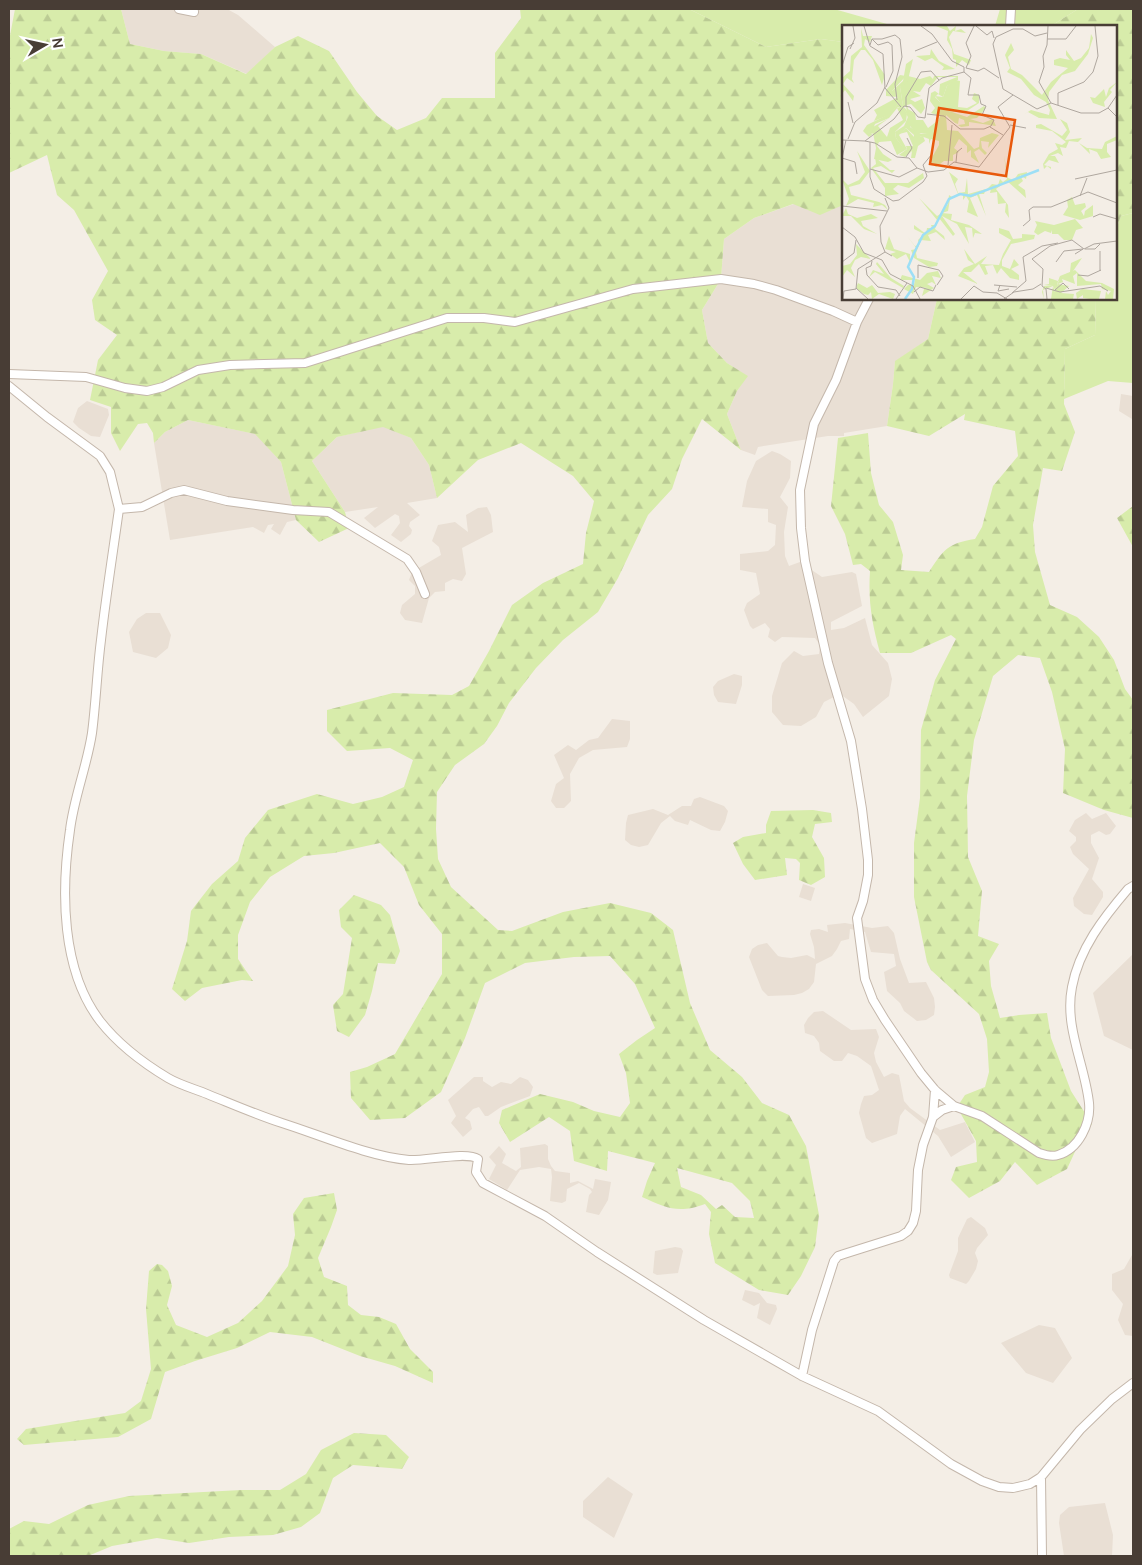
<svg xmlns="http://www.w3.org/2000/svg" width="1142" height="1565" font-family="'DM Sans',sans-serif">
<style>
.residential{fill:#e9dfd4}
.green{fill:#d8ecab}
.forest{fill:url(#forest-firs);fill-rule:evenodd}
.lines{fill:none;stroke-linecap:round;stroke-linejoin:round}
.street-casing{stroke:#c4b7ab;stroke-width:10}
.street{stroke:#fff;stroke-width:8}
.inset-river{fill:none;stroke:#9ddff6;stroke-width:2.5}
.inset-road{fill:none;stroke:#afa79f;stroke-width:1}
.view{fill:#e8590c;fill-opacity:0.15;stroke:#e8590c;stroke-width:2.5}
.inset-edge{fill:none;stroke:#483d35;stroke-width:2.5}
</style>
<defs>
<pattern id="forest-firs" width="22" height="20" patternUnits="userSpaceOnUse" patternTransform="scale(1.25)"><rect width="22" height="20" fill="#d8ecab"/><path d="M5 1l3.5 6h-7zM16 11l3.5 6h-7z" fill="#bbcb94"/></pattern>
</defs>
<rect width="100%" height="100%" fill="#f4eee6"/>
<!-- residential -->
<path class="residential" d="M 121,9 L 227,9 L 238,15 L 275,47 L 247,74 L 201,54 L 164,51 L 130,44 Z
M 843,203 L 843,299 L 937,299 L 928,339 L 895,362 L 893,384 L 887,426 L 844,433 L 844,436 L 828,436 L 758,447 L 755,455 L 741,450 L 727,414 L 737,391 L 747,376 L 727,363 L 708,343 L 702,310 L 721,279 L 724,239 L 754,218 L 794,204 Z
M 1121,394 L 1133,396 L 1133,422 L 1132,419 L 1119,411 Z
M 87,401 L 108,409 L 109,415 L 100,437 L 91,436 L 79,428 L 73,422 L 78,408 Z
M 188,420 L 256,434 L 281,462 L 296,520 L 287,522 L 280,535 L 271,529 L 274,524 L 268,525 L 264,533 L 253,527 L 170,540 L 154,443 L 165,432 Z
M 383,426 L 411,438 L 429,465 L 437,498 L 407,503 L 420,515 L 410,522 L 409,526 L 412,530 L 411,534 L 401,542 L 391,535 L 400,523 L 399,516 L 395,514 L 375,528 L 364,518 L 378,507 L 345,512 L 312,461 L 337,437 Z
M 772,451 L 780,454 L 791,461 L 790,478 L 780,497 L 788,507 L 784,532 L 785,556 L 789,566 L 800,562 L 822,577 L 852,572 L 856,574 L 862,606 L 831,622 L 831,630 L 844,628 L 865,618 L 872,645 L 888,663 L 892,679 L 889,696 L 863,717 L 854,704 L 840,694 L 824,702 L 816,717 L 801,726 L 783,725 L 772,712 L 772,696 L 782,663 L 794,651 L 803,656 L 819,654 L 820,645 L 815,638 L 782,637 L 775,642 L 768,637 L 770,629 L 765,623 L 753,629 L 750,626 L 744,610 L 747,603 L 760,594 L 756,573 L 740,570 L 740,554 L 768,551 L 775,545 L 776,525 L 768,522 L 768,509 L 742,507 L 747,481 L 756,461 Z
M 487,507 L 491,515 L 493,532 L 462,548 L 466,574 L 462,581 L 453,579 L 445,583 L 445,591 L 435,592 L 429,598 L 422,623 L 405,620 L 400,613 L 402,605 L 415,594 L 415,586 L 409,580 L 412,572 L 441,555 L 439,547 L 432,541 L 438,525 L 455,522 L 468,532 L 466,515 L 478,508 Z
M 146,613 L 160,613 L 171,635 L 168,648 L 156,658 L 133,652 L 129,632 L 137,619 Z
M 734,674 L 742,676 L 742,685 L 736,704 L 718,702 L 714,695 L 713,687 L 718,681 Z
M 612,719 L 630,721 L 630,739 L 627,747 L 593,750 L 579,758 L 570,774 L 571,801 L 564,808 L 556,808 L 551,801 L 556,784 L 564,778 L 554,755 L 568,745 L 576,750 L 589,740 L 598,738 Z
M 700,797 L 724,806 L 728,811 L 725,822 L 720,831 L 711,830 L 690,820 L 688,825 L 675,821 L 670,816 L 661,823 L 648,845 L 639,847 L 631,845 L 625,840 L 626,823 L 628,815 L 653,809 L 668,815 L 682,806 L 691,806 L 694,799 Z
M 1086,813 L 1092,819 L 1106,813 L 1116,826 L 1110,834 L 1106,835 L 1099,831 L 1091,835 L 1091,843 L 1099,858 L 1092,879 L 1103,892 L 1103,897 L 1092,915 L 1084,914 L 1074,906 L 1073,898 L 1089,869 L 1073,854 L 1070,847 L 1076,841 L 1076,837 L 1069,831 L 1075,820 Z
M 803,884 L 815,888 L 811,901 L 799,897 Z
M 845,923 L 872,928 L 888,926 L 894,933 L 900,959 L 909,983 L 926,982 L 934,998 L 935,1007 L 934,1015 L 926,1020 L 917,1021 L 904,1011 L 900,1003 L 887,991 L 884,972 L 896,966 L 894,954 L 871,952 L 865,932 L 850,929 L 849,939 L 841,941 L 837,949 L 832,956 L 816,964 L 814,982 L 809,989 L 802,993 L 794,995 L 768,996 L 762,990 L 749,957 L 752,949 L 758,945 L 767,943 L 778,956 L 782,957 L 791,958 L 807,955 L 815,959 L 814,947 L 810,934 L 811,930 L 819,929 L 828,932 L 827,925 Z
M 1133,954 L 1133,1050 L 1104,1036 L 1093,993 Z
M 823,1011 L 851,1030 L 876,1029 L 879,1037 L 874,1053 L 876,1062 L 884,1077 L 892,1073 L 899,1075 L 904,1101 L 910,1108 L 940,1130 L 965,1122 L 975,1142 L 951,1157 L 938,1136 L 905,1109 L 900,1116 L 897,1134 L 872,1143 L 866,1138 L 859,1113 L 861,1104 L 864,1096 L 872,1095 L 879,1090 L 871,1066 L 857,1056 L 848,1053 L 842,1061 L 834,1061 L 820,1051 L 819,1043 L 814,1036 L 805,1033 L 804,1025 L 808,1018 L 814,1012 Z
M 474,1077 L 483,1077 L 483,1081 L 492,1087 L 501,1082 L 511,1084 L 520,1077 L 528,1080 L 533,1087 L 530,1096 L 501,1107 L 488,1116 L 485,1116 L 479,1107 L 473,1109 L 465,1118 L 470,1121 L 472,1129 L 463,1137 L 451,1123 L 456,1116 L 448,1100 Z
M 545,1144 L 548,1146 L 548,1159 L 551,1166 L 555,1171 L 570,1173 L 570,1183 L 578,1181 L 593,1189 L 595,1179 L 611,1182 L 608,1200 L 599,1215 L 586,1212 L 589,1195 L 592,1192 L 590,1189 L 579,1183 L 567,1189 L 566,1201 L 562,1203 L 550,1201 L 552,1177 L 551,1169 L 539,1167 L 520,1170 L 507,1190 L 489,1179 L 496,1165 L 489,1157 L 499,1146 L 506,1154 L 502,1163 L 516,1171 L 521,1167 L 520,1148 Z
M 971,1217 L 985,1228 L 988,1235 L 977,1248 L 975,1253 L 978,1261 L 976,1269 L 969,1281 L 966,1284 L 950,1278 L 949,1275 L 958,1251 L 958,1238 L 967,1219 Z
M 675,1247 L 681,1248 L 683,1251 L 678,1273 L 657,1275 L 653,1273 L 655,1251 Z
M 1132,1255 L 1133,1256 L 1133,1336 L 1125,1335 L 1118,1320 L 1123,1304 L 1112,1290 L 1112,1274 L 1124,1269 Z
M 745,1290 L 759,1293 L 767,1303 L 776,1305 L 777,1309 L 770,1325 L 757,1318 L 760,1303 L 754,1306 L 742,1300 Z
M 1039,1325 L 1055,1328 L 1072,1358 L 1053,1383 L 1026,1373 L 1001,1343 Z
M 608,1477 L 633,1494 L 614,1538 L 583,1517 L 583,1501 Z
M 1105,1503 L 1113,1535 L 1112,1556 L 1064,1556 L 1059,1523 L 1060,1515 L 1069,1507 Z"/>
<!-- green -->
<path class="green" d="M 689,9 L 834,9 L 894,26 L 843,26 L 843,42 L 821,39 L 766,47 Z
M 1000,9 L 1078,9 L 1051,26 L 995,26 Z
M 1133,213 L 1133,383 L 1108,381 L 1064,399 L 1065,349 L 1095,335 L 1096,299 L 1116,299 L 1116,230 L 1121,216 Z"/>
<!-- forest -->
<path class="forest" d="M 15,9 L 121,9 L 130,44 L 164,51 L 201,54 L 246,74 L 275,47 L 298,36 L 329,51 L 357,92 L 377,116 L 397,130 L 426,118 L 442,98 L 495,98 L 495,53 L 521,18 L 520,9 L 689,9 L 766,47 L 821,39 L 843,42 L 843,205 L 820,215 L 793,204 L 754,218 L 724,239 L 721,279 L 702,310 L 708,343 L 727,363 L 748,376 L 737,391 L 727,414 L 741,450 L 702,419 L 682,459 L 672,489 L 648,515 L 618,578 L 598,612 L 563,640 L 536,668 L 509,703 L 497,726 L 484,744 L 455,765 L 437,792 L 436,829 L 438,859 L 451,887 L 498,930 L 512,931 L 563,912 L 610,903 L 651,913 L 673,930 L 690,1003 L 710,1050 L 742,1077 L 762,1103 L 789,1115 L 806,1146 L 819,1215 L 815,1247 L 801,1276 L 788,1295 L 759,1290 L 715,1263 L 709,1234 L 711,1212 L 705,1204 C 678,1214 667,1208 642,1197 L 647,1181 L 655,1163 L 608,1151 L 607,1171 L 574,1161 L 570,1131 L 549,1117 L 510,1142 L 499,1123 L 502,1110 L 540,1094 L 573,1102 L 594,1111 L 620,1117 L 630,1103 L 626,1073 L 619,1054 L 637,1040 L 655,1028 L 635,984 L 610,956 L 574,957 L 525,963 L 485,983 L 465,1038 L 441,1092 L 405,1118 L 370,1120 L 351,1098 L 350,1072 L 367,1067 L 395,1054 L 442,974 L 442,934 L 419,905 L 404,867 L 380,843 L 334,853 L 304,856 L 270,877 L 250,902 L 238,935 L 238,959 L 253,981 L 242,980 L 202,988 L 185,1001 L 172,989 L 187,941 L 191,911 L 212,884 L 238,861 L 245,838 L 268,810 L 317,794 L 353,804 L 382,797 L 404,787 L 413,760 L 390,748 L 347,751 L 327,731 L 327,710 L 393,693 L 452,695 L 469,686 L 489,651 L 512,605 L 543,583 L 583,564 L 586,533 L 594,501 L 573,476 L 521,443 L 478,460 L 437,498 L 429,465 L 411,438 L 383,427 L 337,437 L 312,461 L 345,512 L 349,528 L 319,542 L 296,520 L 281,462 L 255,434 L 188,420 L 165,432 L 154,443 L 153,433 L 147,423 L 138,424 L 120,451 L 111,433 L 111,407 L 90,400 L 98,360 L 117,335 L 95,320 L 92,300 L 108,271 L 74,210 L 57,195 L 47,155 L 9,173 L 9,41 ZM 677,1168 L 732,1183 L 750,1201 L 754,1218 L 735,1217 L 722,1205 L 716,1209 L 701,1195 L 681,1187 Z
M 1078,9 L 1133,9 L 1133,213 L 1121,216 L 1116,230 L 1116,26 L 1051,26 Z
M 937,299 L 1096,299 L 1095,335 L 1065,349 L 1064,404 L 1075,432 L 1062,471 L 1043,468 L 1033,525 L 1035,552 L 1050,605 L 1077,617 L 1099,637 L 1114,660 L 1125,689 L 1133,700 L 1133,818 L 1104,810 L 1063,793 L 1065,749 L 1052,692 L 1040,658 L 1018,655 L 993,676 L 974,740 L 967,796 L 968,857 L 982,891 L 978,936 L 999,944 L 989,961 L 991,986 L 1000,1018 L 1019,1015 L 1047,1013 L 1051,1038 L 1071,1091 L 1092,1124 L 1079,1143 L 1067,1169 L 1037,1185 L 1015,1162 L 1000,1181 L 969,1198 L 951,1180 L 956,1167 L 977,1162 L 976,1141 L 957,1107 L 965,1095 L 985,1087 L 989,1072 L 987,1039 L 979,1014 L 931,970 L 927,962 L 914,897 L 914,843 L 920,798 L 921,730 L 935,680 L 956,639 L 951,635 L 911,653 L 880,653 C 872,623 868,602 870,571 L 861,564 L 853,565 L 845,534 L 831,506 L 838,438 L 868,433 L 871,473 L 879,505 L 893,522 L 903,555 L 901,570 L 929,572 C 943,550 948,543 975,539 L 982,527 L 993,486 L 1018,456 L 1015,431 L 964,420 L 965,414 L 929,436 L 887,426 L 893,384 L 895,361 L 928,339 Z
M 1133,506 L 1133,547 L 1117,518 Z
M 813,810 L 831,813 L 832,822 L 815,824 L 812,837 L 824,858 L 825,877 L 811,885 L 799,880 L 800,863 L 796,859 L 785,858 L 787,875 L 755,880 L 743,864 L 733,843 L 743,837 L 766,833 L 766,825 L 771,811 Z
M 354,895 L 381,905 L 390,915 L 400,951 L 395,964 L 378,963 L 372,991 L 365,1015 L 349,1037 L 337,1031 L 333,1005 L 343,994 L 352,938 L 341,927 L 339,910 Z
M 334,1193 L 337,1210 L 331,1227 L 318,1258 L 324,1277 L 347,1286 L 348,1305 L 361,1315 L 379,1317 L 396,1324 L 410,1349 L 433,1372 L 433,1383 L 395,1366 L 360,1356 L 312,1337 L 270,1332 L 237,1348 L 195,1361 L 165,1372 L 151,1419 L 118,1437 L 24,1445 L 17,1439 L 26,1429 L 125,1413 L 141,1401 L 151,1369 L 146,1309 L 149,1271 L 157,1264 L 162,1265 L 168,1271 L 172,1286 L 167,1305 L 176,1325 L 207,1337 L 238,1323 L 262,1301 L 288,1266 L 295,1235 L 293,1214 L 304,1198 Z
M 354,1433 L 386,1435 L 409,1457 L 402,1469 L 353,1465 L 333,1478 L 320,1513 L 301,1527 L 273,1535 L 229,1537 L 189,1543 L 157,1538 L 112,1546 L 88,1556 L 9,1556 L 9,1529 L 24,1521 L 49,1524 L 88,1505 L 129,1496 L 241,1490 L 280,1490 L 306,1474 L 321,1450 Z"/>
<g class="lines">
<defs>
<path id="street" d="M 179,9 L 194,12
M 1010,26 L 1011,9
M 869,299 L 857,322 L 836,380 L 814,424 L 800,490 L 801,528 L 805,561 L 828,663 L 851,741 L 862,809 L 868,860 L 868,875 L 863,901 L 857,918 L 865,979 L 873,1000 L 885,1020 L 921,1073 L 935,1090 L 954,1106 L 982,1116 L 1039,1153 C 1045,1155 1052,1157 1058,1155 C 1079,1149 1091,1123 1089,1103 C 1085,1065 1064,1027 1072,987 C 1079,949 1104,917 1128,889 L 1133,886
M 9,374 L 86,377 L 125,388 L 147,391 L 163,387 L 198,370 L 230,365 L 305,363 L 447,318 L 484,318 L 515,322 L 633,289 L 721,279 L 754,284 L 776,290 L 833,311 L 857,322
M 9,386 L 47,417 L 100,456 L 110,472 L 119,509 C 113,552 106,596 101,640 C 97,671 96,702 92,733 C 87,766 74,797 70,830 C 61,891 61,970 100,1021 C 118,1044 143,1063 168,1078 C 180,1085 195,1089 207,1094 C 232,1104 257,1115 282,1123 C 320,1135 370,1157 409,1160 C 426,1161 467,1151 478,1159 L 476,1172 L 483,1183 L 545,1216 L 597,1252 L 704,1320 L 802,1376 L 878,1411 L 951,1464 L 982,1481 L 999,1487 L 1013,1488 L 1030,1484 L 1041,1477 L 1080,1430 L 1112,1399 L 1133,1383
M 119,509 L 142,507 L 171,493 L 184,490 L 227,501 L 293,510 L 329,512 L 407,559 L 416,572 L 425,594
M 933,1117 L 942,1110 L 954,1106
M 802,1376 L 812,1330 L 834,1261 L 838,1256 L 844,1254 L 901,1236 L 908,1231 L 913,1223 L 916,1211 L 918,1170 L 923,1145 L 933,1117 L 935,1090
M 1041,1477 L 1042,1556"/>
</defs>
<!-- street casing -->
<use href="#street" class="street-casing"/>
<!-- street -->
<use href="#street" class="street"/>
</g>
<!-- overview -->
<g transform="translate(842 25)">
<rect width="275" height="275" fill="#f4eee6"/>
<path d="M 58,50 L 64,51 L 50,66 L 57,66 L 57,78 L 47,90 L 32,96 L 35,90 L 32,85 L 56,72 L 44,71 L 44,65 ZM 66,51 L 78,54 L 88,51 L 91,54 L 92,51 L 116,51 L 116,55 L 105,61 L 101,72 L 96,69 L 93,72 L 98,77 L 98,91 L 89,88 L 93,83 L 88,76 L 89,68 L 93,66 L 97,69 L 98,59 L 115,52 L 96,52 L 89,61 L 84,58 L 78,67 L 71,66 L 79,71 L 68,74 L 73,77 L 80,74 L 83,83 L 79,89 L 69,79 L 65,80 L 66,84 L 73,88 L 74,95 L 81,95 L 86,103 L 98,94 L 96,102 L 90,109 L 74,108 L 67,100 L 64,81 L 61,82 L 65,89 L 64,96 L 53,107 L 54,113 L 63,125 L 58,124 L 55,130 L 49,116 L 37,117 L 35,121 L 41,129 L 50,135 L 46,137 L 32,134 L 34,123 L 31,108 L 28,109 L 31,102 L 47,93 L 36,101 L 45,112 L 48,103 L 61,95 L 55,83 L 61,81 L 58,62 ZM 64,103 L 72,112 L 81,111 L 83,116 L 76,121 L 73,133 L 69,133 L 70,126 L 63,132 L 57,130 L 65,124 L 64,121 L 71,121 L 65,107 L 57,109 ZM 233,245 L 244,256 L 260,258 L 272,264 L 271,274 L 247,274 L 241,273 L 241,270 L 235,274 L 234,268 L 240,264 L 259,266 L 257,274 L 263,274 L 264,266 L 266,270 L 269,266 L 260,264 L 259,259 L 235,261 L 235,248 L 231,251 L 233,259 L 220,254 L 221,257 L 216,259 L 227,261 L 219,268 L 232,269 L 231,274 L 209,274 L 211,261 L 201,265 L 202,274 L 200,267 L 202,261 L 211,261 L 213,267 L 218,252 Z" fill="#d8ecab"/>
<path d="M 94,1 L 105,1 L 108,6 L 114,1 L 113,6 L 119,4 L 124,8 L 111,6 L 107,12 L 112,29 L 129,35 L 127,40 L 120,35 L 114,42 L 114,35 L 111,34 L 110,24 L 105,15 L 106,6 ZM 19,3 L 21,11 L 30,11 L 28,17 L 23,14 L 22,20 L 43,50 L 40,60 L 31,35 L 23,25 L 19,25 L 12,35 L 10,54 L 12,58 L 5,53 L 1,59 L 12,71 L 11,76 L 3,65 L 0,69 L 0,53 L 8,46 L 9,31 L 20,22 ZM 249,9 L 251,13 L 246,29 L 233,46 L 220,50 L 207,67 L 206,75 L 215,94 L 197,93 L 186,87 L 181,90 L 189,85 L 207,90 L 208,85 L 204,77 L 192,70 L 179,54 L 165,47 L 168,43 L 163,30 L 169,18 L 172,25 L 166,32 L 169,44 L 180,50 L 200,70 L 209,57 L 226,43 L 212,40 L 212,35 L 218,33 L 228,35 L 224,30 L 224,25 L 232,36 L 239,33 L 247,23 ZM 89,24 L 97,36 L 113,44 L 100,45 L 102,42 L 90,33 L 83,36 L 74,31 L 88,30 ZM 71,34 L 65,59 L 58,62 L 61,81 L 68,89 L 68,102 L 79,109 L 93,107 L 98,91 L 96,83 L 98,77 L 93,71 L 101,72 L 105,61 L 113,55 L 118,56 L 116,82 L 125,83 L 135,78 L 130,74 L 132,68 L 137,70 L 137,78 L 122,88 L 107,86 L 125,92 L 142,81 L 144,83 L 135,93 L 128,94 L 141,98 L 151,94 L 154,101 L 127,97 L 127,101 L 119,102 L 116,100 L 123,99 L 122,95 L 117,93 L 116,99 L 113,98 L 104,90 L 105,105 L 116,106 L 132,124 L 137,122 L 138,113 L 150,108 L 157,110 L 146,123 L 147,117 L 139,116 L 140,123 L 145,128 L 143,130 L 137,124 L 132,127 L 137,138 L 129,132 L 129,125 L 125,128 L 125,121 L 117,114 L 112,123 L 117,127 L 111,130 L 111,136 L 102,136 L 94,142 L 88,136 L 97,120 L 97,116 L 89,114 L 87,119 L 87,114 L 79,111 L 71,118 L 72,110 L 64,103 L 57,110 L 65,124 L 55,130 L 55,122 L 61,123 L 54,113 L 53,107 L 62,101 L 66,92 L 61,82 L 56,82 L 47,93 L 33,99 L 29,109 L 32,108 L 27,112 L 21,106 L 25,100 L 47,89 L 57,78 L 57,67 L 50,66 L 61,56 L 64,39 ZM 275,57 L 268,65 L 270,67 L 262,77 L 263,82 L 251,78 L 248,72 L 253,73 L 262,64 L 264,72 L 267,63 ZM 218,94 L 225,98 L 228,107 L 223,115 L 240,113 L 236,117 L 227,116 L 224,123 L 218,122 L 221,131 L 216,128 L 208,131 L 213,131 L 217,138 L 207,135 L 202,140 L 209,142 L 209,144 L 205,141 L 202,144 L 201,139 L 207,129 L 216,124 L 213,118 L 220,120 L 224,117 L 210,106 L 194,103 L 194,100 L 199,99 L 220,111 L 225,105 ZM 275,111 L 275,115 L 265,119 L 265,127 L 269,132 L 259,134 L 255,127 L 247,124 L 248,129 L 237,118 L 245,123 L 260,124 L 263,117 ZM 15,126 L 28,146 L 18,159 L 7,162 L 9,170 L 37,177 L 43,180 L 46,185 L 40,180 L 31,182 L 32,178 L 16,174 L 4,181 L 7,174 L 0,154 L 6,160 L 17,155 L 23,147 ZM 162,130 L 166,153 L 172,155 L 176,149 L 185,147 L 184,154 L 178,150 L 181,156 L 176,160 L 183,165 L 184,173 L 165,156 L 154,164 L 166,180 L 167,193 L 163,187 L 164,178 L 156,179 L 155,167 L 148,168 L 149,164 L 145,164 L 150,159 L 156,160 L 158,154 L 161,157 L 165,154 ZM 33,132 L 48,145 L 53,145 L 50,148 L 39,141 L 31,143 L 43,158 L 66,158 L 81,148 L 82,153 L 67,163 L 56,160 L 51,164 L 57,169 L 43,171 L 43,163 L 29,143 L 34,139 ZM 107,147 L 116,154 L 113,159 L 116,168 L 123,167 L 125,153 L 126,169 L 144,164 L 142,169 L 137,169 L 144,191 L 135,170 L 128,173 L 136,192 L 125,187 L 127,176 L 124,171 L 121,175 L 121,169 L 108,174 L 106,186 L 100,188 L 106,179 L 107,170 L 110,172 L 116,169 ZM 230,172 L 233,180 L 243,178 L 244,182 L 239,186 L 242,191 L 243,186 L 251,180 L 251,191 L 238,195 L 221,190 L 226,182 L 225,175 ZM 77,173 L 95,191 L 100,188 L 110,189 L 109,195 L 127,200 L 140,209 L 133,208 L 131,213 L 130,203 L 123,202 L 127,219 L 115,199 L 100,191 L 113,209 L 111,211 L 97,193 L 93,204 L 102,211 L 103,215 L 94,207 L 86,210 L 89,216 L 79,215 L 74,228 L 75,233 L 96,238 L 95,241 L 87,242 L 72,233 L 69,225 L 75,224 L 65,211 L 73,221 L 77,220 L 76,215 L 82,209 L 72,204 L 72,200 L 84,209 L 85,203 L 90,203 L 89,200 L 93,200 L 95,195 ZM 4,183 L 6,189 L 15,193 L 29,189 L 36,193 L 19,196 L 21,201 L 35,209 L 22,204 L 9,191 L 0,191 ZM 233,194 L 241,203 L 234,205 L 230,215 L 222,215 L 216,209 L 210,209 L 210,205 L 209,208 L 203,206 L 196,210 L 192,207 L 195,200 L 193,196 L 212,200 ZM 157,203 L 167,206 L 171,214 L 180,213 L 180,209 L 193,210 L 192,214 L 169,219 L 160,235 L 160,241 L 168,244 L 172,234 L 177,240 L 169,244 L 177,250 L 177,255 L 168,253 L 159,243 L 155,249 L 151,240 L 143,241 L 146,249 L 143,250 L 137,239 L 129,247 L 121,247 L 136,259 L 116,251 L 122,243 L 132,239 L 126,235 L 122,224 L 133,239 L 145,231 L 139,239 L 157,240 L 161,229 L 169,215 L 157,208 ZM 47,211 L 52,224 L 68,229 L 68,237 L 64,229 L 55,234 L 48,229 L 54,227 L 43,224 ZM 14,219 L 29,234 L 19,232 L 13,235 L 9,243 L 13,252 L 5,245 L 0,252 L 0,241 L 8,239 L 15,230 ZM 240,233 L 227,252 L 219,252 L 220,257 L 216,256 L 214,267 L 211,261 L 202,260 L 207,259 L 207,253 L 216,256 L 218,251 L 228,247 L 229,238 ZM 35,237 L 49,253 L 62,261 L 61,263 L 33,247 L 27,252 L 31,245 L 42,249 L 34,239 ZM 96,246 L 99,253 L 90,251 L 94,260 L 90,257 L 85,259 L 92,263 L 80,271 L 82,264 L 86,263 L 74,262 L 71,269 L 62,264 L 66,260 L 72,260 L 73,255 L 58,255 L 60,250 L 78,255 L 85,248 ZM 16,258 L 25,263 L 30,260 L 36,268 L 48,267 L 53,269 L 51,274 L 37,269 L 30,274 L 29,267 L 26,270 L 22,269 L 14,263 Z" fill="#d8ecab"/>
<path class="inset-river" d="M 63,274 L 70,264 L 72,252 L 66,242 L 72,228 L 81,210 L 93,201 L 107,174 L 118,169 L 129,171 L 197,145"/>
<path class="inset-road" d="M 22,1 L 28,21 L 41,29 L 43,63 L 59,82M 134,1 L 145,10 L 150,6 L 152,13M 206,1 L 205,20 L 201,31 L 202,42 L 197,57 L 209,78 L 239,88 L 257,88 L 266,83 L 275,92M 205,8 L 193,11 L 181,4 L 171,4 L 154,12 L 151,19 L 161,64 L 195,84 L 209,78M 30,14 L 40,14 L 53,10 L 58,14 L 60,32 L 53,59 L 55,75M 205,14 L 224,14 L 234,1M 28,20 L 30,14 L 36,20 L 46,17 L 50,20 L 51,46 L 44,62M 8,24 L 13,13 L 11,1M 73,26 L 95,17M 0,41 L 6,22 L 12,18M 124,43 L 129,31 L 124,18 L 132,1M 124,43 L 136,46 L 142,43 L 157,53M 6,77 L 11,98M 216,80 L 216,68 L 242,57 L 251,47 L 256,31 L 253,1M 64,81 L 64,72 L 79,47 L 89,46 L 97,55M 266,83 L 275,70M 85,89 L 102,91 L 118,104 L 142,104 L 149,101 L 152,95 L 140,90 L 144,81 L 139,79 L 137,70 L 126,70 L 129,53 L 122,47M 168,100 L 184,103M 148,102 L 161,110M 6,114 L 13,97 L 35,78 L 43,62M 0,115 L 23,116 L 52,94 L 62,81 L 68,82 L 76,92 L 83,93 L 87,63 L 100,53 L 122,47 L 122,42 L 110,36 L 90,9 L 79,1M 23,116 L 33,118 L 55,132 L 67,133 L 75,143 L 86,147 L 102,145 L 112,137 L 137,142 L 168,102 L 156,82 L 171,70M 28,117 L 28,152 L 32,164 L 51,176 L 57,175 L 81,157 L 85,151 L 81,140 L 90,129M 64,132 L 70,123 L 65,113M 0,133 L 13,137 L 15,149M 0,133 L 4,115M 114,137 L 115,127 L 120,123M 106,140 L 110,100M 28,144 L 57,152 L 75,143M 233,154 L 275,145M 238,171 L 245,153M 43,173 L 47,183 L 38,201 L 39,217 L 43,227 L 50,231M 0,181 L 45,186M 251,192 L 258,189 L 275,194M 181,201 L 188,195 L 187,185 L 191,182 L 209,182 L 246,167 L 275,178M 0,202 L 13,212 L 22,228 L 40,235 L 48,249 L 71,261 L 78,274M 243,224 L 253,224 L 258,219M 258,226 L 258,246M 30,236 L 29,241 L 24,243 L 25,250 L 36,262 L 54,265 L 58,271M 0,237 L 12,228 L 14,215M 214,237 L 222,226 L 241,224 L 233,229M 236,250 L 246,251 L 259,245M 76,253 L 76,240 L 97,245 L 101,251 L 95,260M 152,260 L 175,262M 158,260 L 156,266 L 167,264M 14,263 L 26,274M 204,263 L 218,267 L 258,261 L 266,266M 213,265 L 221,258 L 227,264M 72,267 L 78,262 L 91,266 L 94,260M 170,268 L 184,256 L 181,232 L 200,221 L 216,218M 1,274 L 2,266 L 14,264 L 16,244 L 43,227M 54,274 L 65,258M 119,274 L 132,261 L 141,267 L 155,268 L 165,274M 162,274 L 172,267 L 191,264 L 199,259M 205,274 L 204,264 L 200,261 L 201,244 L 190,234 L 208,221 L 230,215 L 242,224 L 252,219 L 275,216"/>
<path class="view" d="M 97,83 L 173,95 L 164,151 L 88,139 Z"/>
<rect width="275" height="275" class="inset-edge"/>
</g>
<!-- border -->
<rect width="1142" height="1565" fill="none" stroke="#483d35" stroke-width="20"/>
<!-- north arrow -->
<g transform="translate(45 45) rotate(81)" stroke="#ffffff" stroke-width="4" paint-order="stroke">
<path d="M0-4L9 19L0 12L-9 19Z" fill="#483d35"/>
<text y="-8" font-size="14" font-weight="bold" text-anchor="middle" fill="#483d35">N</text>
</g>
</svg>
